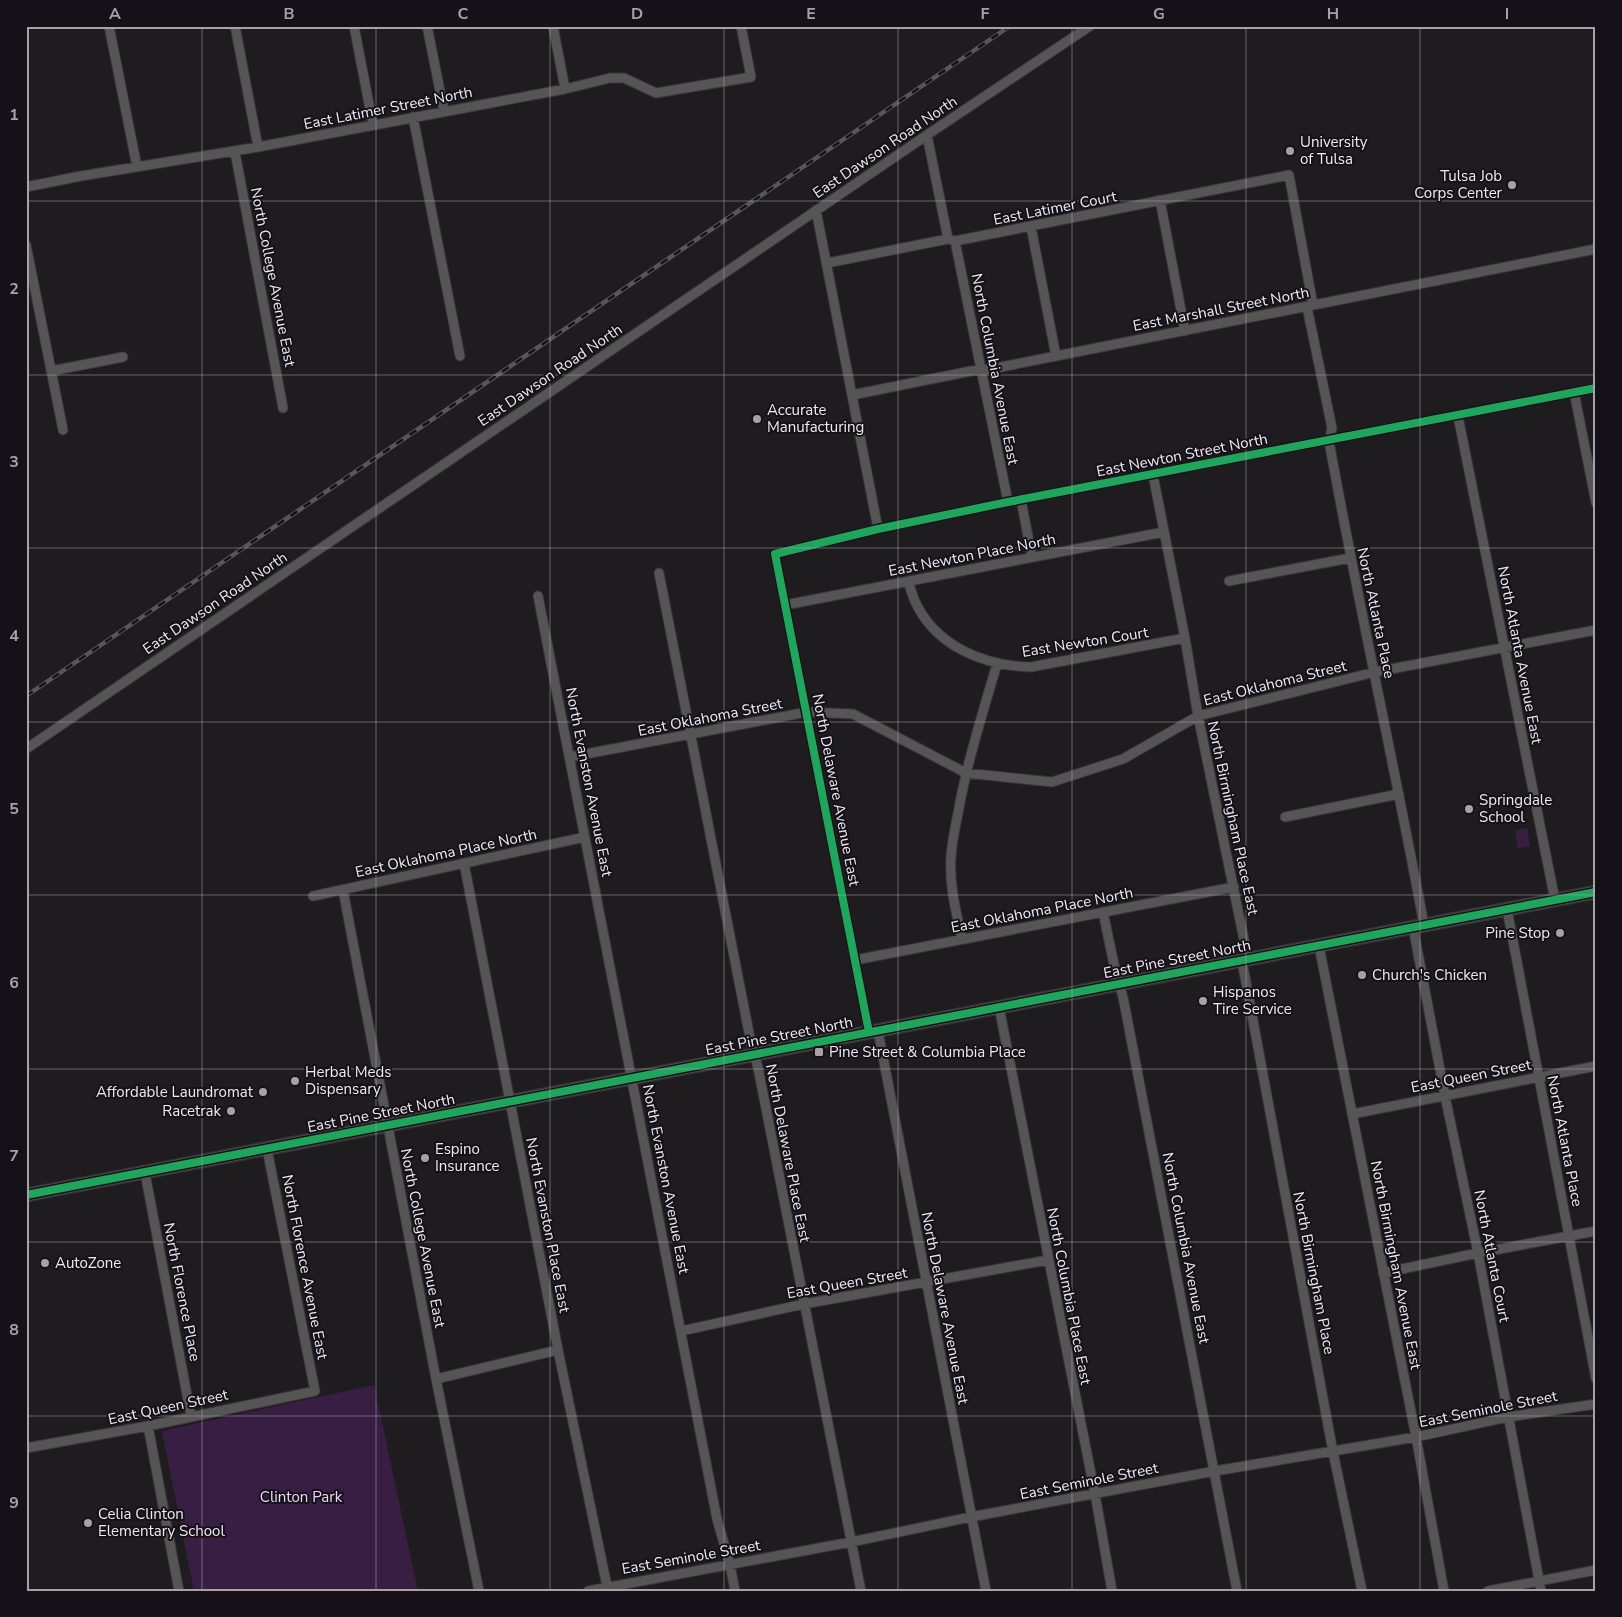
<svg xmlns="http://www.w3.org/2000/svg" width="1622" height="1617" font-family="'Nunito Sans',sans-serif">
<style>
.green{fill:#391e44}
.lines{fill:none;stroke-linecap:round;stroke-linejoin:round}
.minor-casing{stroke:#383638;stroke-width:11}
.secondary-casing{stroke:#383638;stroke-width:15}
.minor{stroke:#565556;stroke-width:9}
.secondary{stroke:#59585a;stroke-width:12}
.rail-casing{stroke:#575658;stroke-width:4.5}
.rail{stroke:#161119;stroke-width:2.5;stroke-dasharray:8;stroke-linecap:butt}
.cycleway-casing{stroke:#161119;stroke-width:11}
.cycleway{stroke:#20a55d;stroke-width:8}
.grid{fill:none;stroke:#a6a2a7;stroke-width:1;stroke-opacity:0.55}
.poi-dot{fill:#a6a2a7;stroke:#161119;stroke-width:2}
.labels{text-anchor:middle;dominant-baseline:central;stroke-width:4;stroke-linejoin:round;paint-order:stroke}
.street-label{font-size:15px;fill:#eeeaf0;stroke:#161119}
.poi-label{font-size:15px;fill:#eeeaf0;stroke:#161119;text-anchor:start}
.park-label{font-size:15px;fill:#eed5fa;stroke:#161119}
.neatline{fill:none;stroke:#a6a2a7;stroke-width:2}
.grid-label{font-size:16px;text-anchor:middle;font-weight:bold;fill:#a6a2a7}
</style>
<rect width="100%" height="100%" fill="#1f1c20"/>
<!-- green -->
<path class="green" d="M 1527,828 L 1530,846 L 1518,848 L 1515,830 Z
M 374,1385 L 418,1591 L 194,1591 L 162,1431 Z"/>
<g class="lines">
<defs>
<path id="minor" d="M 109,26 L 137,167
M 235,26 L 258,147
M 354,26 L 373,125
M 427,26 L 444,111
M 553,26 L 565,89
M 413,117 L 460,356
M 927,135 L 948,239
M 235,152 L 283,408
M 26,187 L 81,176 L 258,147 L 565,89 L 610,78 L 624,78 L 656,93 L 751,77 L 741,26
M 1160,200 L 1185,331
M 816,210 L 878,529
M 1031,227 L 1056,356
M 955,241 L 1008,502
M 26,245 L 63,430
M 827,263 L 948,239 L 955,241 L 1289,175 L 1313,305
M 1307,307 L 1332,428 L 1329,441 C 1358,603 1394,763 1424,925
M 51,371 L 123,357
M 1574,392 L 1596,503
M 852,395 L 971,371 L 991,369 L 1056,356 L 1596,249
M 1458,416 L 1555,900
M 1153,475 L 1185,638 L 1198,716 L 1248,959
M 1021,500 L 1032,557
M 659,573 L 751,1043 L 758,1068 L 861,1591
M 908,581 C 910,587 912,594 914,599 C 934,646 984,666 1031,667 L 1185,638
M 1229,581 L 1350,558
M 538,596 L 717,1519 L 730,1565 L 735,1591
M 785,605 L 1164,532
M 26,749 L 927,135 L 1090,26
M 570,757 L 807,712 L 853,714 L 966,773 L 1052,782 L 1123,759 L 1198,716 L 1375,672 L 1596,630
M 1285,817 L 1399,794
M 464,863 L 558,1350 L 608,1591
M 343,890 L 436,1379 L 479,1591
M 313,896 L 585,837
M 1507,909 L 1596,1379
M 1103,912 L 1116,974 L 1123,997 L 1237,1591
M 1413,927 L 1445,1096 L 1478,1253 L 1541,1591
M 962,939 C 956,912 949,884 951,857 C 952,840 956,824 959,808 C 968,759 983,712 997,664
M 1319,946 L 1416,1437 L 1444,1591
M 855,960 L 1234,887
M 1242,961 L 1333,1452 L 1362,1591
M 999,1007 L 1095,1494 L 1112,1591
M 878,1031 L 986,1591
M 869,1032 L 775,554 L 878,529 L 1008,502 L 1596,388
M 1352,1114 L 1596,1066
M 145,1173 L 191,1416
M 1383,1273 L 1478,1253 L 1596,1231
M 681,1331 L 804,1304 L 1048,1260
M 436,1379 L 558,1350
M 148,1426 L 179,1591
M 26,1448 L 148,1426 L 315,1391 L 267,1149
M 588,1591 L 851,1542 L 971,1517 L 1215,1471 L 1416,1437 L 1508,1417 L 1596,1404
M 1488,1591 L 1596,1570"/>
<path id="secondary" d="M 26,1195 L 1596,892"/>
</defs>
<!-- minor casing -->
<use href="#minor" class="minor-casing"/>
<!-- secondary casing -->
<use href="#secondary" class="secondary-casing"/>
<!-- minor -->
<use href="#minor" class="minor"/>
<!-- secondary -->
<use href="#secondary" class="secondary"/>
<defs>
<path id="rail" d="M 26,696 L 1010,26"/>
</defs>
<!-- rail casing -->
<use href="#rail" class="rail-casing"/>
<!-- rail -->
<use href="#rail" class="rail"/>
<defs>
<path id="cycleway" d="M 869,1032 L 775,554 L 878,529 L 1008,502 L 1596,388
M 26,1195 L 1596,892"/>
</defs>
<!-- cycleway casing -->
<use href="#cycleway" class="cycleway-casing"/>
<!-- cycleway -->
<use href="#cycleway" class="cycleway"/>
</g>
<!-- grid -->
<path class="grid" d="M 202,26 L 202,1591M 376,26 L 376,1591M 550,26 L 550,1591M 724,26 L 724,1591M 898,26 L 898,1591M 1072,26 L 1072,1591M 1246,26 L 1246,1591M 1420,26 L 1420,1591M 26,201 L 1596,201M 26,375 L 1596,375M 26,548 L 1596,548M 26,722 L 1596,722M 26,895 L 1596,895M 26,1069 L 1596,1069M 26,1242 L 1596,1242M 26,1416 L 1596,1416"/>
<!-- markers -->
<g class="poi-dot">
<circle cx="1290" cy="151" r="5"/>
<circle cx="1512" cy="185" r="5"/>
<circle cx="757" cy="419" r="5"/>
<circle cx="1469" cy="809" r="5"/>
<circle cx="1560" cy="933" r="5"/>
<circle cx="1362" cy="975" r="5"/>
<circle cx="1203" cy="1001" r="5"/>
<rect x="814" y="1047" width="10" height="10" rx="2.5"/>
<circle cx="295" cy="1081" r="5"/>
<circle cx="263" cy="1092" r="5"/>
<circle cx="231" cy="1111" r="5"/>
<circle cx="425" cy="1158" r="5"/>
<circle cx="45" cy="1263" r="5"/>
<circle cx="88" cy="1523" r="5"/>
</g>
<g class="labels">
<!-- street labels -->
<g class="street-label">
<text transform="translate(388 108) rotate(-11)">East Latimer Street North</text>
<text transform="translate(885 147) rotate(-34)">East Dawson Road North</text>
<text transform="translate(1055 208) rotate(-11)">East Latimer Court</text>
<text transform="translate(273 277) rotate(79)">North College Avenue East</text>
<text transform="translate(1221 309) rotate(-11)">East Marshall Street North</text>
<text transform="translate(995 369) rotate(79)">North Columbia Avenue East</text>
<text transform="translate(550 375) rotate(-34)">East Dawson Road North</text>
<text transform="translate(1182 455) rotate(-11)">East Newton Street North</text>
<text transform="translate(972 555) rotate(-11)">East Newton Place North</text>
<text transform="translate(215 603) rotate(-34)">East Dawson Road North</text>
<text transform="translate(1376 613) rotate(78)">North Atlanta Place</text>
<text transform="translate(1085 642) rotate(-9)">East Newton Court</text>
<text transform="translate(1520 655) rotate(79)">North Atlanta Avenue East</text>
<text transform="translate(1275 683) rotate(-14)">East Oklahoma Street</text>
<text transform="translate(710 717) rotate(-11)">East Oklahoma Street</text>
<text transform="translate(589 782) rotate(79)">North Evanston Avenue East</text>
<text transform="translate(836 790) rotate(79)">North Delaware Avenue East</text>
<text transform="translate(1233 818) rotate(78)">North Birmingham Place East</text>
<text transform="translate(446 853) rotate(-12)">East Oklahoma Place North</text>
<text transform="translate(1042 910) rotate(-11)">East Oklahoma Place North</text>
<text transform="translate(1177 959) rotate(-11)">East Pine Street North</text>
<text transform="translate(779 1036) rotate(-11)">East Pine Street North</text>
<text transform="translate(1471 1076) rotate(-11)">East Queen Street</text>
<text transform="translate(381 1113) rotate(-11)">East Pine Street North</text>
<text transform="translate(1565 1141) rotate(79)">North Atlanta Place</text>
<text transform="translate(788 1153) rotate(79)">North Delaware Place East</text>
<text transform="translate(666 1179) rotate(79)">North Evanston Avenue East</text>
<text transform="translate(548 1225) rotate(79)">North Evanston Place East</text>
<text transform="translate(423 1238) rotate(79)">North College Avenue East</text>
<text transform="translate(1186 1248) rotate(79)">North Columbia Avenue East</text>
<text transform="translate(1492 1256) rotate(79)">North Atlanta Court</text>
<text transform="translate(1396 1265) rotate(79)">North Birmingham Avenue East</text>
<text transform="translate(305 1267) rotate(79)">North Florence Avenue East</text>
<text transform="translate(1314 1273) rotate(79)">North Birmingham Place</text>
<text transform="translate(847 1283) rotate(-10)">East Queen Street</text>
<text transform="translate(182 1292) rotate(79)">North Florence Place</text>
<text transform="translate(1069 1296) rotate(79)">North Columbia Place East</text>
<text transform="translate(945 1308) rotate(79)">North Delaware Avenue East</text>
<text transform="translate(168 1407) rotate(-12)">East Queen Street</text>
<text transform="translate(1488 1409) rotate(-11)">East Seminole Street</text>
<text transform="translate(1089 1481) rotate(-11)">East Seminole Street</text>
<text transform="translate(691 1557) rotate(-10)">East Seminole Street</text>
</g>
<!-- poi labels -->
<g class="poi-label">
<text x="1300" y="142">University<tspan x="1300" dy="17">of Tulsa</tspan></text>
<text x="1502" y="176" text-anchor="end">Tulsa Job<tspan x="1502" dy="17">Corps Center</tspan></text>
<text x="767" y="410">Accurate<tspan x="767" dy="17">Manufacturing</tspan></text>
<text x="1479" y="800">Springdale<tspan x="1479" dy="17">School</tspan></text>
<text x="1550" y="933" text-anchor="end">Pine Stop</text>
<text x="1372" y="975">Church's Chicken</text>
<text x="1213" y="992">Hispanos<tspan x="1213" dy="17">Tire Service</tspan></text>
<text x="829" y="1052">Pine Street &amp; Columbia Place</text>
<text x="305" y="1072">Herbal Meds<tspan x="305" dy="17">Dispensary</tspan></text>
<text x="253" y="1092" text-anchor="end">Affordable Laundromat</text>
<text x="221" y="1111" text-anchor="end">Racetrak</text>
<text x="435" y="1149">Espino<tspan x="435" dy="17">Insurance</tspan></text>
<text x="55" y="1263">AutoZone</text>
<text x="98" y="1514">Celia Clinton<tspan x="98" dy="17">Elementary School</tspan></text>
</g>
<!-- park labels -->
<g class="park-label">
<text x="301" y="1497">Clinton Park</text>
</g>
</g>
<!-- border -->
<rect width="1622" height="1617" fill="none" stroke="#161119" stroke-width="55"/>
<rect x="28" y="28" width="1566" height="1562" class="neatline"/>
<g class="grid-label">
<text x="115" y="19">A</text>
<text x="289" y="19">B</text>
<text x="463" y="19">C</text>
<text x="637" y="19">D</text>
<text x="811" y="19">E</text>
<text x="985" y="19">F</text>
<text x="1159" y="19">G</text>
<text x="1333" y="19">H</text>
<text x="1507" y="19">I</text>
<text x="14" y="120">1</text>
<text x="14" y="294">2</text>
<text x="14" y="467">3</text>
<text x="14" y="641">4</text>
<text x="14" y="814">5</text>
<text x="14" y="988">6</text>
<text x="14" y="1161">7</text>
<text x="14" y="1335">8</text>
<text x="14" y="1508">9</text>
</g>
</svg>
